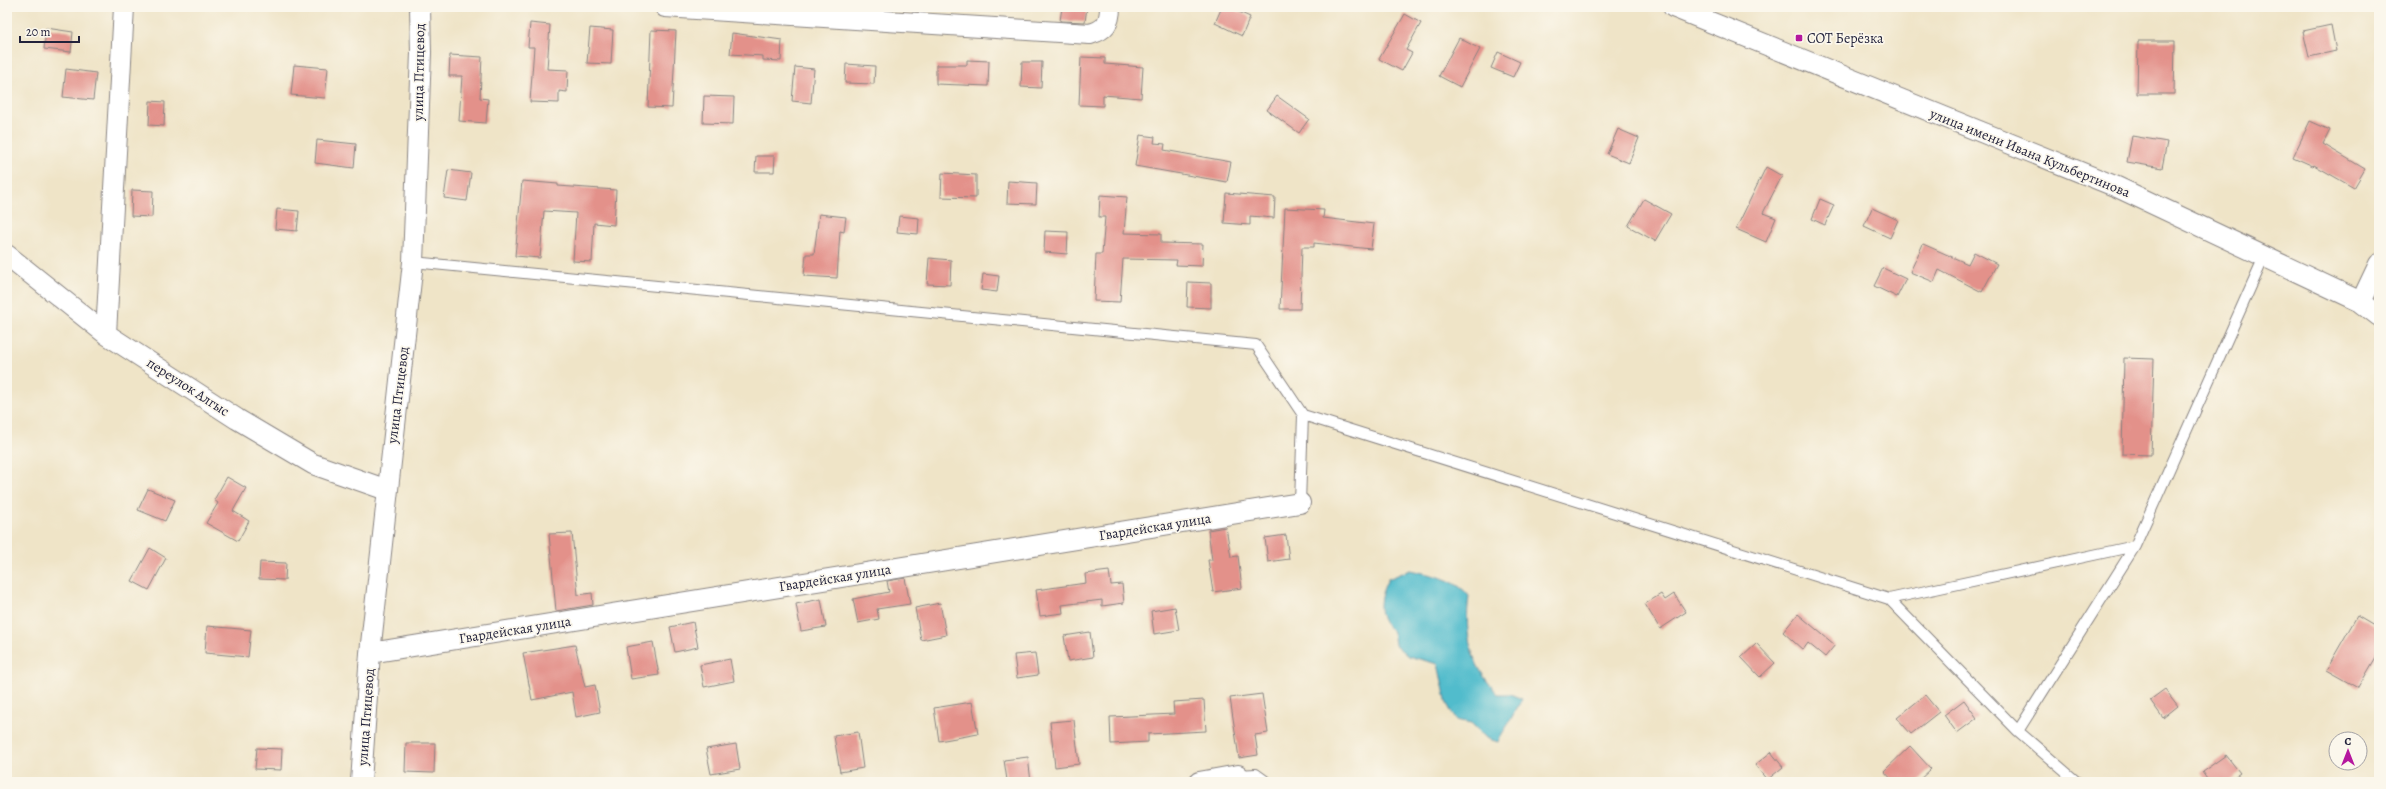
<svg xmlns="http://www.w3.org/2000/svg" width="2386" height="789" font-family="Alegreya,serif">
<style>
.water{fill:#51bccc;stroke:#3a6f84}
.building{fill:#e3918a}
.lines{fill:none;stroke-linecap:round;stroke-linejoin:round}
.service-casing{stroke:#888381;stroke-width:12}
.minor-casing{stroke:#888381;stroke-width:22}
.service{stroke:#fff;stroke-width:10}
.minor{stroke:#fff;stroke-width:20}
.poi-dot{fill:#b5179e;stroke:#fbf7ec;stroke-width:1.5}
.labels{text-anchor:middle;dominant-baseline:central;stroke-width:3.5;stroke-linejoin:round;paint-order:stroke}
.poi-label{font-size:14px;fill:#22223b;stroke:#fbf7ec;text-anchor:start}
.street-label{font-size:14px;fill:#22223b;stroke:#fbf7ec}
</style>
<rect width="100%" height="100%" fill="#fbf7ec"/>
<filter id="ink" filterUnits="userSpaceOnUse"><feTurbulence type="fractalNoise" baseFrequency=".025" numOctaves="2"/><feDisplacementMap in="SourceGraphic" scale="8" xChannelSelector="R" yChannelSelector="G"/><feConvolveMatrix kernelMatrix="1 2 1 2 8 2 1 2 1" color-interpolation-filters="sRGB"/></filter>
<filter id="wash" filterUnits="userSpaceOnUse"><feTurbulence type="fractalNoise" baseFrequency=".012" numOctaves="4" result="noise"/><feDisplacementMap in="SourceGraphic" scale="16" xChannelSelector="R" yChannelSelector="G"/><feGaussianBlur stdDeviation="0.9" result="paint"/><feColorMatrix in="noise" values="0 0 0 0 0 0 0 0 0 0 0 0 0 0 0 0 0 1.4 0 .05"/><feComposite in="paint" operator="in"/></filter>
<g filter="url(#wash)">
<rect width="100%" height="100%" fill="#efe4c7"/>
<!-- water -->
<path class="water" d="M 1410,570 C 1431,575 1455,578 1469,596 C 1464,636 1470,664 1498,694 L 1510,694 L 1522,699 L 1498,742 L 1486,738 L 1471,723 L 1456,720 L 1447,704 L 1438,664 L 1408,656 L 1395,645 C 1393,623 1387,631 1382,618 C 1377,604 1382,591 1388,579 Z"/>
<g id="blocks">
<!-- building -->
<path class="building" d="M 1062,7 L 1087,7 L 1085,22 L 1060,21 Z
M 1222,7 L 1228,7 L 1250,17 L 1242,36 L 1215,23 Z
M 1405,14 L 1421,23 L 1406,50 L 1412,53 L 1402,71 L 1379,59 Z
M 530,23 L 550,25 L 547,69 L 568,70 L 567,92 L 559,91 L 559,103 L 530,102 L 534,47 L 528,47 Z
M 2331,25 L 2336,51 L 2309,57 L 2303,31 Z
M 46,28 L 73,32 L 71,52 L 44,49 Z
M 590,28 L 613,30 L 611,64 L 587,63 Z
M 651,30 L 676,31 L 672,108 L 648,107 Z
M 732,33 L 782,40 L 781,61 L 763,60 L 763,56 L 730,54 Z
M 1459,38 L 1480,49 L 1460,87 L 1439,76 Z
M 2138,41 L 2175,41 L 2174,94 L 2137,94 Z
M 1498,52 L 1520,62 L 1513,77 L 1491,68 Z
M 450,55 L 482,57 L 480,98 L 488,99 L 486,123 L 459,121 L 462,76 L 449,76 Z
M 1081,57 L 1105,58 L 1105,64 L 1143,67 L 1141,98 L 1103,95 L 1103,106 L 1079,105 Z
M 967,60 L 989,61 L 988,86 L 936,84 L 936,65 L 967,65 Z
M 1022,62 L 1042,62 L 1041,88 L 1021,87 Z
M 846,64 L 875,66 L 874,84 L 845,83 Z
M 294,65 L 328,68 L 325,98 L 291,95 Z
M 795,67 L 814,69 L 811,103 L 792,101 Z
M 66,69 L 96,73 L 93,100 L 63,97 Z
M 704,96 L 734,97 L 733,124 L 703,123 Z
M 1277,96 L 1309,119 L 1299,133 L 1267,110 Z
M 150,101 L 165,102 L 164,126 L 149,125 Z
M 2310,121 L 2330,130 L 2323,144 L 2365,169 L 2354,188 L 2314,165 L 2313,166 L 2293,157 Z
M 1618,129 L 1639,138 L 1629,163 L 1607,154 Z
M 1140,135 L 1155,137 L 1154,143 L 1165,144 L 1164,150 L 1231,162 L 1227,182 L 1135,166 Z
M 2132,136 L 2167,142 L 2162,168 L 2127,162 Z
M 317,140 L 356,144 L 354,168 L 315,163 Z
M 756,156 L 775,156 L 774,172 L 755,172 Z
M 1766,167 L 1782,176 L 1763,213 L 1776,218 L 1766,242 L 1736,229 Z
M 448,170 L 471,173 L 467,201 L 444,198 Z
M 942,173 L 976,175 L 976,198 L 941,197 Z
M 522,181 L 558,184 L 558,186 L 616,190 L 614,225 L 594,223 L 592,262 L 573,261 L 576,213 L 544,211 L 540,258 L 515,256 Z
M 1008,181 L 1037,183 L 1036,204 L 1007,203 Z
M 132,190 L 153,191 L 152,217 L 131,216 Z
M 1226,193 L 1275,197 L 1274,218 L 1250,216 L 1250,225 L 1224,223 Z
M 1100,195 L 1127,197 L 1124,233 L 1161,234 L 1161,243 L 1203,244 L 1202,266 L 1176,265 L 1177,260 L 1123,259 L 1120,302 L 1094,301 L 1096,254 L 1102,254 L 1105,217 L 1099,217 Z
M 1644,199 L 1671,214 L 1655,241 L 1628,226 Z
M 1820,199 L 1834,205 L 1825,225 L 1812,219 Z
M 1285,208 L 1324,210 L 1323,218 L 1374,224 L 1371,249 L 1314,243 L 1314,247 L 1302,247 L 1300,309 L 1280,309 Z
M 1872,208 L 1898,220 L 1890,238 L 1864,226 Z
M 277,209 L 299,211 L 297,231 L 275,229 Z
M 819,214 L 846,217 L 844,232 L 840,231 L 837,278 L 804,276 L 806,254 L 814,254 Z
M 899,216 L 919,218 L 918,234 L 897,232 Z
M 1045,231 L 1068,232 L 1067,254 L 1044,252 Z
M 1923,244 L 1968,264 L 1974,252 L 1997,264 L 1982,292 L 1939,270 L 1934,282 L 1910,272 Z
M 929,258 L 951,260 L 950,285 L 927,284 Z
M 1883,268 L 1906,279 L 1897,297 L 1874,286 Z
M 983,274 L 999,276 L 997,292 L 981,290 Z
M 1188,282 L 1211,283 L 1211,308 L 1187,307 Z
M 2124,358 L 2154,359 L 2151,455 L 2122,454 Z
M 227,477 L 246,488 L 233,511 L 249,521 L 238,541 L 206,523 L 218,503 L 214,500 Z
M 148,489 L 175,500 L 165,521 L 138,510 Z
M 1226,527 L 1231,557 L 1238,556 L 1242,588 L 1213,592 L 1208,560 L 1212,560 L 1208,530 Z
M 572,533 L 578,595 L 592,593 L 593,605 L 556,611 L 549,534 Z
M 1286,535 L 1289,559 L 1268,562 L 1265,538 Z
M 150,548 L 166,558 L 149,590 L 132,581 Z
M 260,562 L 286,563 L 285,580 L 259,579 Z
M 1109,571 L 1111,585 L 1122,584 L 1124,603 L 1102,606 L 1102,600 L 1062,605 L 1063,613 L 1040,616 L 1036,590 L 1086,583 L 1085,574 Z
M 905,578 L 910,604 L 877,609 L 879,619 L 858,623 L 853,599 L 889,592 L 887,581 Z
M 1661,594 L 1665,600 L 1674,594 L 1686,612 L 1660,629 L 1645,604 Z
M 821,599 L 826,627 L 801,631 L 796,604 Z
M 940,603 L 946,635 L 921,640 L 915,608 Z
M 1175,607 L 1179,630 L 1154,634 L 1151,611 Z
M 1798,614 L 1835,645 L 1825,657 L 1808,643 L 1803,650 L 1783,632 Z
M 2357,616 L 2379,629 L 2379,652 L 2358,688 L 2326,670 Z
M 693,622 L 698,647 L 675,652 L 670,627 Z
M 207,626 L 251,630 L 248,657 L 205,653 Z
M 1090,632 L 1093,657 L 1068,661 L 1064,636 Z
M 653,642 L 659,675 L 631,679 L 626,647 Z
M 1756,643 L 1775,663 L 1760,677 L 1741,657 Z
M 575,645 L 585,687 L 595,685 L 600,712 L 576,717 L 572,692 L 532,700 L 523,653 Z
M 1035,653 L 1038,675 L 1017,678 L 1014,655 Z
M 730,659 L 734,681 L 704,687 L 700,665 Z
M 2165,689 L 2178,706 L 2163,718 L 2150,700 Z
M 1262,694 L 1268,733 L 1255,735 L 1258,755 L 1239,758 L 1230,698 Z
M 1925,695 L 1939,712 L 1911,734 L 1897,718 Z
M 1204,700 L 1206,731 L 1148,734 L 1148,742 L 1111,744 L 1110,717 L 1174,714 L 1173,702 Z
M 1964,700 L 1977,718 L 1957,733 L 1944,715 Z
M 972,702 L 978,734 L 939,741 L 934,708 Z
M 1074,720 L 1079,764 L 1055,767 L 1050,722 Z
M 858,732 L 863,768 L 840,772 L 834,736 Z
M 406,743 L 435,743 L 434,773 L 405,772 Z
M 736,744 L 740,769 L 711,774 L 706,749 Z
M 1910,746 L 1931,769 L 1917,782 L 1894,782 L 1884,771 Z
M 257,748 L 282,749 L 281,770 L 255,769 Z
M 1771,752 L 1783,767 L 1767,780 L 1755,765 Z
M 2226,755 L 2240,773 L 2227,782 L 2209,782 L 2202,772 Z
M 1028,757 L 1031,782 L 1007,780 L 1004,760 Z"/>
</g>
</g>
<g filter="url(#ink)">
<use href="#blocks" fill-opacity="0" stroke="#888381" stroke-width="1"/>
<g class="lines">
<defs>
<path id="service" d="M 413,262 L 1256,345 L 1303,415 L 1889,599 L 2135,546 L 2264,257
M 1300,503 L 1303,415
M 1889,599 L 2018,731
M 1238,775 L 1256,774 L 1267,782
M 2077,782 L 2018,731 L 2135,546"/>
<path id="minor" d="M 665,7 L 1090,34 C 1105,30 1110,23 1110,7
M 1673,7 L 2117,187 L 2361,302 L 2379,316
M 7,255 L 106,334 L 237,419 L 313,464 L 387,490
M 2361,302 L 2379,264
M 106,334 L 124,7
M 370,653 L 1300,503
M 361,782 L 370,653 L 413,262 L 421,53 L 420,7
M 1199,782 L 1238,775"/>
</defs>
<!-- service casing -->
<use href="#service" class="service-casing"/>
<!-- minor casing -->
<use href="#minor" class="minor-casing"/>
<!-- service -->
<use href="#service" class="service"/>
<!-- minor -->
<use href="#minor" class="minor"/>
</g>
</g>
<!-- markers -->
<rect class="poi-dot" x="1795" y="34" width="8" height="8" rx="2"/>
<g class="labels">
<!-- poi labels -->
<g class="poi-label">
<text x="1807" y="38">СОТ Берёзка</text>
</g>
<!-- street labels -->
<g class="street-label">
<text transform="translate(419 72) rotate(-89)">улица Птицевод</text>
<text transform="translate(2030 153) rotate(22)">улица имени Ивана Кульбертинова</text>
<text transform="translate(188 387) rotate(33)">переулок Алгыс</text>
<text transform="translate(398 395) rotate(-83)">улица Птицевод</text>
<text transform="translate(1155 527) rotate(-9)">Гвардейская улица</text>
<text transform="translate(835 578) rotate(-9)">Гвардейская улица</text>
<text transform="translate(515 630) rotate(-9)">Гвардейская улица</text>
<text transform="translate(366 717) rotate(-86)">улица Птицевод</text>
</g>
</g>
<!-- margin -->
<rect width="2386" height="789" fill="none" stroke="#fbf7ec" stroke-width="24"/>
<!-- north arrow -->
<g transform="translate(2348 751)"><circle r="19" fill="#fbf7ec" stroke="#a4a2a5"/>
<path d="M0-3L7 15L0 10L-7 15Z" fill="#b5179e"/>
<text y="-6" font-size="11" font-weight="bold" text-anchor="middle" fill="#22223b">С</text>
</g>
<!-- scale -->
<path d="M20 36v6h59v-6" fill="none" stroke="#22223b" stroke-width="2"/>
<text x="26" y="36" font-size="12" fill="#22223b" stroke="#fbf7ec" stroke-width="3" paint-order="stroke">20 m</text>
</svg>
